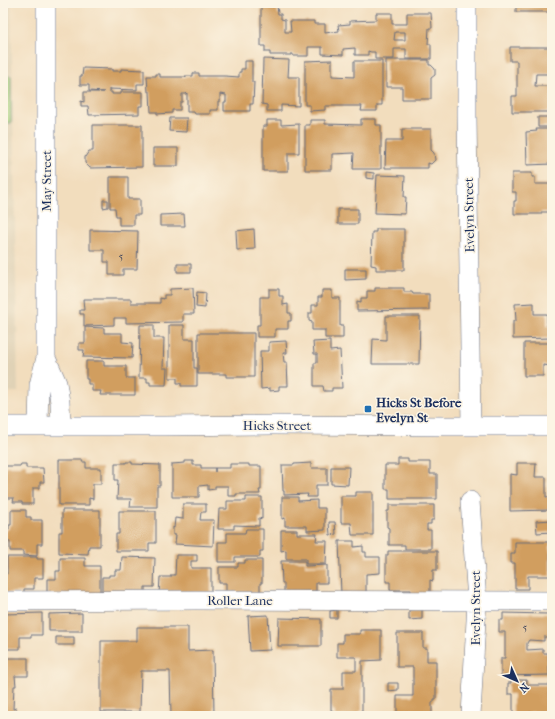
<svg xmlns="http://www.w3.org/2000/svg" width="555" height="719" font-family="'IM FELL French Canon',serif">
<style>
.built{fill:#e0d2b6}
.green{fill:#acd580;stroke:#64826f}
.building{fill:#d19e5e;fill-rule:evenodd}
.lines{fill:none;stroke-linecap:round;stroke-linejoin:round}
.minor-casing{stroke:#666c7f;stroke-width:20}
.minor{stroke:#fff;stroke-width:19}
.poi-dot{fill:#1f6fb2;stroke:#fcf5e5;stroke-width:1.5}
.labels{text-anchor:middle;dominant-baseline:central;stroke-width:3;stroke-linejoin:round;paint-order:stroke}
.number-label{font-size:11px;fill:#484b5e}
.street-label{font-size:13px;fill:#1b2f5e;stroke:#fcf5e5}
.poi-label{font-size:13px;font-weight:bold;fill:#1b2f5e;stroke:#fcf5e5;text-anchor:start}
</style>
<rect width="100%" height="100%" fill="#fcf5e5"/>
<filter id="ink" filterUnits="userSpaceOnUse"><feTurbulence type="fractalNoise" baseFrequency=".025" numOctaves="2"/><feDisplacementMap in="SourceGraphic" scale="8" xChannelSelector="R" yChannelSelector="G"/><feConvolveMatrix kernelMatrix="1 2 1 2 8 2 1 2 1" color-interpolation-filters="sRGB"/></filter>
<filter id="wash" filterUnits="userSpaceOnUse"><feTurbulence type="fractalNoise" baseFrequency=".012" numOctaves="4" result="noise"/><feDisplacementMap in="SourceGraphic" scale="16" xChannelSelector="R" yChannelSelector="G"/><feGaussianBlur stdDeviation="0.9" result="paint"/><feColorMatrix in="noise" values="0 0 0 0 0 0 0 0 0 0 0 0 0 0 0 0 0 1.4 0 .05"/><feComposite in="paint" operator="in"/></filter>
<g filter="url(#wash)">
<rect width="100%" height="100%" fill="#f2ddbd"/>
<!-- built -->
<path class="built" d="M 3,3 L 11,3 L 18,392 L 3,392 Z"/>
<!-- green -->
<path class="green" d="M 3,76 L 11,76 L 11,123 L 3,123 Z"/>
<g id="blocks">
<!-- building -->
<path class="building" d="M 516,3 L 552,3 L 552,12 L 516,12 Z
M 261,5 L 277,5 L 278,14 L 281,14 L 281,19 L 285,20 L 285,32 L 291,32 L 290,21 L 314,21 L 314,24 L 325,24 L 325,33 L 339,31 L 338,25 L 350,24 L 350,21 L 376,20 L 376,13 L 392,13 L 392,24 L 407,24 L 407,13 L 431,13 L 432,28 L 429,28 L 428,44 L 431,44 L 431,59 L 406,59 L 406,49 L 394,49 L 394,59 L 375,59 L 375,52 L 371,52 L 368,51 L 368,55 L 355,55 L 355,48 L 343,49 L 343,55 L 322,54 L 322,47 L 308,47 L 308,56 L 293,56 L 293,54 L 291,54 L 291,55 L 270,55 L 270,52 L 265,52 L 265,46 L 261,46 ZM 395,32 L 405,32 L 405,40 L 394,40 Z
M 510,47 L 552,47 L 552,74 L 536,74 L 535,86 L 552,86 L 552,112 L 512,112 L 512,96 L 517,96 L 517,61 L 510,61 Z
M 263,59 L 289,60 L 288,77 L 299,77 L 299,106 L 281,105 L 281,111 L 267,111 L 267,105 L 262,104 Z
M 332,60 L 332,76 L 354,77 L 354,61 L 382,61 L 382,105 L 377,105 L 377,111 L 361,111 L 362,106 L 325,106 L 325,110 L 310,111 L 310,105 L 305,105 L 305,61 Z
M 386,60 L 429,60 L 429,65 L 431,65 L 435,69 L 435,75 L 431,78 L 431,99 L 402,99 L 402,87 L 386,87 Z
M 245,61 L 252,61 L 252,82 L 254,82 L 253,104 L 250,104 L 250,111 L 224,111 L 224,102 L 226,102 L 226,95 L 220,94 L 220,101 L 218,101 L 218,110 L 210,110 L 210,114 L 195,114 L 194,112 L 187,112 L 187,93 L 186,94 L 182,94 L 182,102 L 180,102 L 180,110 L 172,110 L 172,113 L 157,114 L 157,112 L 151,112 L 150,92 L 148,92 L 147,76 L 156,76 L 156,74 L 160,74 L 160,77 L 186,77 L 185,76 L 193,76 L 193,73 L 199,73 L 199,76 L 225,76 L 239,77 L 239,72 L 241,72 L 241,69 L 245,69 Z
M 83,68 L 112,69 L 112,71 L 121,71 L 121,69 L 144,70 L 144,84 L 137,84 L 137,90 L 109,89 L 109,92 L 112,92 L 112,94 L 121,94 L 121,92 L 143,92 L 143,106 L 139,106 L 139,114 L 89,115 L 88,106 L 81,106 L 81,101 L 84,102 L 84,92 L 104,92 L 89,91 L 89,85 L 80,85 L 80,76 L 82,76 Z
M 538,117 L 552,117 L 552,127 L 538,127 Z
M 170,118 L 187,118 L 186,132 L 169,131 Z
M 361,119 L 376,119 L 376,125 L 381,125 L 381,169 L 353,169 L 354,153 L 332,154 L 332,170 L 305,170 L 305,125 L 310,125 L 310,120 L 325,120 L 325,124 L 361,125 Z
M 267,120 L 281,120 L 281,125 L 299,124 L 299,153 L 288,153 L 288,171 L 263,171 L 263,126 L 267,126 Z
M 93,125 L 142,125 L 142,167 L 90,168 L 85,163 L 85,157 L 89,151 L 93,151 Z
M 402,129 L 431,129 L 431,150 L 434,153 L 435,160 L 431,164 L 428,163 L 428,168 L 385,168 L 386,141 L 402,141 Z
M 536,129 L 552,129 L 552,164 L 527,165 L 526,132 L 537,131 Z
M 153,148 L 178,148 L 178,166 L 153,166 Z
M 366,172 L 374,173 L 374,179 L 366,178 Z
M 512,173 L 532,173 L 532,177 L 535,177 L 535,184 L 552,184 L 552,212 L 541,212 L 541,214 L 514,214 L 514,201 L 516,201 L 516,192 L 512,192 Z
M 377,175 L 405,176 L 404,197 L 406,197 L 405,214 L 375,213 Z
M 110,177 L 128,177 L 128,199 L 140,199 L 140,215 L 134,215 L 134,225 L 119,225 L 119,216 L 116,216 L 115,208 L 110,208 Z
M 103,200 L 108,200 L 108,207 L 103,208 Z
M 338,209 L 358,209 L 358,224 L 338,224 Z
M 184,214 L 185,226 L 160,226 L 160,215 Z
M 254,229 L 255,249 L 237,250 L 236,231 Z
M 376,229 L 404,229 L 404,270 L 376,270 L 376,266 L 371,265 L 372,232 L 376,232 Z
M 90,230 L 138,231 L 137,269 L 123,269 L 123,275 L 109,275 L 109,262 L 104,262 L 104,250 L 90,250 Z
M 177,264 L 191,264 L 191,272 L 177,272 Z
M 345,269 L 366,269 L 366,279 L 345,280 Z
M 193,288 L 194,314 L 183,314 L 183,322 L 126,323 L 126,318 L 114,318 L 114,325 L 84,326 L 84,314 L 80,314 L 80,310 L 84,310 L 83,299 L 131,299 L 131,303 L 160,303 L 160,298 L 164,299 L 164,295 L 170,295 L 170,289 Z
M 375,288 L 404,288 L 404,292 L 412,292 L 413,294 L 429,294 L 429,310 L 357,311 L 357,301 L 361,302 L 361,298 L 367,298 L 367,291 L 375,291 Z
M 269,289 L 279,289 L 279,296 L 283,296 L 283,305 L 288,304 L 288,313 L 291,313 L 291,321 L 288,321 L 288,329 L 275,329 L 275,337 L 257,337 L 257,325 L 260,325 L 260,297 L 269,297 Z
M 322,290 L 332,290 L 332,298 L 340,298 L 340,326 L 343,326 L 343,338 L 325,338 L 325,330 L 312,330 L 312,322 L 309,321 L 309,313 L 312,313 L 312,305 L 318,305 L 318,297 L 322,297 Z
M 197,292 L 206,293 L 205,308 L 196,307 Z
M 534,303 L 534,314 L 547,314 L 547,326 L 552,326 L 552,338 L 513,339 L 513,321 L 516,321 L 515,304 Z
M 386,316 L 420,316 L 419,364 L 372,364 L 373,339 L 386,340 Z
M 140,325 L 154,325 L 154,338 L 164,338 L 163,368 L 167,368 L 166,385 L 150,385 L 150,382 L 147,382 L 147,378 L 139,378 Z
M 169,325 L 184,325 L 184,339 L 194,339 L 194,368 L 197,368 L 197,386 L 181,386 L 181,383 L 177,383 L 177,378 L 169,378 Z
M 85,327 L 104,328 L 104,333 L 122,333 L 122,342 L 133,343 L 132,358 L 83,357 L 84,350 L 79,350 L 79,343 L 85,343 Z
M 198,333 L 254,333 L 254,377 L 226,377 L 226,374 L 198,374 Z
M 286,341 L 287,353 L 283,353 L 284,362 L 287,362 L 288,386 L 279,386 L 279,390 L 270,391 L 270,388 L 261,389 L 260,351 L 269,351 L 269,342 Z
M 330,341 L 330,351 L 340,350 L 342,388 L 332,388 L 332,391 L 324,391 L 323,386 L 314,386 L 314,363 L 317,363 L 317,354 L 314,354 L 313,342 Z
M 524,343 L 552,343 L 552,366 L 543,365 L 543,376 L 524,376 Z
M 86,361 L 104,361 L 104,366 L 126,366 L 126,378 L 135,378 L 135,395 L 100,395 L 101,391 L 92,391 L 92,384 L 88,384 L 88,379 L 86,379 Z
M 398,459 L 408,459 L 408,462 L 430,462 L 430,474 L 437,474 L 437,499 L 389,499 L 389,489 L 385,489 L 385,465 L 398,465 Z
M 59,460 L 83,460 L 82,462 L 86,462 L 86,468 L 101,468 L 101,484 L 93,484 L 93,499 L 89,498 L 89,505 L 59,505 Z
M 185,461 L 193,461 L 193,465 L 201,465 L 201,468 L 215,468 L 215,472 L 215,468 L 230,468 L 230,464 L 249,464 L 249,466 L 261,466 L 261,490 L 259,490 L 260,494 L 236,494 L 236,496 L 228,496 L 228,486 L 215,486 L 215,489 L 208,490 L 208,485 L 199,486 L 199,497 L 172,497 L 172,464 L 185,463 Z
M 126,462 L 132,462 L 132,464 L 160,465 L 160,486 L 157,486 L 157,507 L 130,507 L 131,499 L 117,499 L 118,480 L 115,480 L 115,463 L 126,463 Z
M 311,463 L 311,468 L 327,468 L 327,485 L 316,485 L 316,497 L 307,497 L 308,494 L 284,495 L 284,491 L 283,491 L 282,465 L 294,465 L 294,464 Z
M 517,463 L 536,463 L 535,477 L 546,477 L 546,497 L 552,496 L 552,510 L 510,511 L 510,474 L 517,475 Z
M 21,464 L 26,464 L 26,468 L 43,468 L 44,482 L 40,482 L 40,488 L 33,488 L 33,504 L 22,504 L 22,502 L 13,502 L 14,498 L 5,498 L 5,466 L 20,466 Z
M 331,467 L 349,467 L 348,485 L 331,484 Z
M 356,492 L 373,492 L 373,535 L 352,535 L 351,523 L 341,523 L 341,496 L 356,496 Z
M 246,497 L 262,497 L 262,519 L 259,518 L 259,526 L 234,525 L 234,529 L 218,529 L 219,509 L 227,509 L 227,501 L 246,501 Z
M 282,497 L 298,497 L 298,501 L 317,500 L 317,508 L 325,508 L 325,530 L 307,531 L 307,526 L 285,526 L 285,518 L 282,519 Z
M 183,504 L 206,504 L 206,512 L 201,512 L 200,520 L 214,520 L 213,546 L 175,544 L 176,535 L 173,535 L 173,527 L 174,528 L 175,518 L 183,519 Z
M 389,505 L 434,505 L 434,520 L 431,520 L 431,524 L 427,524 L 427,530 L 431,530 L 431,549 L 405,549 L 405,545 L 389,545 L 389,528 L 387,527 L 387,511 L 389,511 Z
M 11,510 L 26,510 L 26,517 L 31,517 L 31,520 L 42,520 L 42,544 L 37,544 L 37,556 L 23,555 L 23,551 L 10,551 L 10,542 L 6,541 L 6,529 L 9,529 L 9,525 L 11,525 Z
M 62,510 L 100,510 L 100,546 L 89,546 L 88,554 L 59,553 L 59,532 L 62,532 Z
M 119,511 L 156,511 L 156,543 L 149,543 L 149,551 L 116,551 L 116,534 L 119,534 Z
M 552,520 L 552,532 L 537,533 L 536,521 Z
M 329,522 L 335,522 L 336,534 L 330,535 Z
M 246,529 L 263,529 L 263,551 L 260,551 L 260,557 L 235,557 L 235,562 L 218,562 L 218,542 L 227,542 L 227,533 L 245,533 Z
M 281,530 L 297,530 L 297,534 L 317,534 L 316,541 L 327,541 L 326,564 L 306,564 L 306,559 L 286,559 L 286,550 L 281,551 Z
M 339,541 L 354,541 L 354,547 L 363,546 L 363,552 L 366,552 L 366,557 L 380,557 L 380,573 L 366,574 L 366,593 L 341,594 Z
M 515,542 L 550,542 L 550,576 L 528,576 L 528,589 L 515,589 L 515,563 L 511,563 L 511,553 L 515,553 Z
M 388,551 L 437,551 L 437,570 L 433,570 L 433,581 L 430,580 L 430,595 L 411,595 L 411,590 L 390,590 L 390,582 L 386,582 L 386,555 L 388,555 Z
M 176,555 L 197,555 L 197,561 L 191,561 L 191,568 L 211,568 L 211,596 L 159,595 L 160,577 L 171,577 L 171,575 L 175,575 Z
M 7,557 L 37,557 L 37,559 L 43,559 L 43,578 L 34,578 L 34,589 L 24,589 L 24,592 L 3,593 L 3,574 L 7,574 Z
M 122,557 L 155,558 L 154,587 L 145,587 L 145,594 L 102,593 L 102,577 L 109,577 L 109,575 L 115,575 L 115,570 L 121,570 Z
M 60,558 L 85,558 L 85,566 L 100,566 L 100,594 L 47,595 L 47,579 L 56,579 L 56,571 L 60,571 Z
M 245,560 L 262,560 L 262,583 L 260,583 L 260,593 L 226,593 L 226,583 L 219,583 L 219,567 L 238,567 L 238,563 L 245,563 Z
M 281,561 L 305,561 L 305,566 L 306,566 L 327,565 L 327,583 L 316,583 L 316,591 L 284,592 L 284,583 L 282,583 Z
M 422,609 L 422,619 L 409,620 L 409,610 Z
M 337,610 L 337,618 L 330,618 L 330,611 Z
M 42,613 L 42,635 L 31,635 L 31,637 L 20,637 L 20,649 L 4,649 L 4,614 Z
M 82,613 L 82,631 L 49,631 L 49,614 Z
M 503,613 L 548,614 L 548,621 L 551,623 L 550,637 L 544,637 L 544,641 L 529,640 L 527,643 L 527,650 L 543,649 L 543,653 L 548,653 L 549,675 L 501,676 L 501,658 L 505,658 L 505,632 L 499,632 L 499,620 L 503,620 Z
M 268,615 L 270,650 L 250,651 L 248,616 Z
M 279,618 L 321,619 L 321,646 L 278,646 Z
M 137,627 L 188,627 L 188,651 L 213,650 L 214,716 L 171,716 L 170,671 L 141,671 L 140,712 L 101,712 L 101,641 L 137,641 Z
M 360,630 L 381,630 L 381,660 L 362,661 L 362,711 L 360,711 L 360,716 L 335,716 L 335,712 L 331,710 L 331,689 L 343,689 L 343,671 L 356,671 L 356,657 L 337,657 L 337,643 L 343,643 L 343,634 L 360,634 Z
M 397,633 L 423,633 L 423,648 L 427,648 L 427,661 L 436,661 L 436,699 L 434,699 L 434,702 L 432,702 L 432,716 L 397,716 L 397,696 L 413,696 L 413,667 L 397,667 Z
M 56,637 L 74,637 L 74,645 L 56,645 Z
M 3,658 L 28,658 L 28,676 L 15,676 L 16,686 L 14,686 L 13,709 L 16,708 L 16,716 L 3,716 Z
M 511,680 L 527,680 L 527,685 L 549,685 L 550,711 L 530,712 L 530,714 L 539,714 L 539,716 L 506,716 L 506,714 L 513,714 L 513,694 L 508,694 L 508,683 L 511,683 Z
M 388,683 L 398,683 L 398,690 L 388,691 Z"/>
</g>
</g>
<g filter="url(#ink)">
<use href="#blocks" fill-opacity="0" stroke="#666c7f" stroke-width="1"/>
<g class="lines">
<defs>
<path id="minor" d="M 467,3 L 467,116 L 471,426
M 46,358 L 57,383 L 60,402 L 61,426
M 3,426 L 165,426 L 273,425 L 446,426 L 552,426
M 38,426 L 39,385 L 46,358 L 46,3
M 470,501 L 477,601 L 471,716
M 3,601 L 196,600 L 552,601"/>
</defs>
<!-- minor casing -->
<use href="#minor" class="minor-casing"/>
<!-- minor -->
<use href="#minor" class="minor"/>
</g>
</g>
<!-- markers -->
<rect class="poi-dot" x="364" y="405" width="8" height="8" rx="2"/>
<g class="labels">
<!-- number labels -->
<g class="number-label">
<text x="121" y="256">5</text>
<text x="525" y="627">5</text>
</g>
<!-- street labels -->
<g class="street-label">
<text transform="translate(46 181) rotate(-90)">May Street</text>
<text transform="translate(469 215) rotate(-91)">Evelyn Street</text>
<text x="277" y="425">Hicks Street</text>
<text x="240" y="600">Roller Lane</text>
<text transform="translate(475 608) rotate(-90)">Evelyn Street</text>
</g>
<!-- poi labels -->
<g class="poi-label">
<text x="376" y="402">Hicks St Before<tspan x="376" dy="15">Evelyn St</tspan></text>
</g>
</g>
<!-- margin -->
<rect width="555" height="719" fill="none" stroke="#fcf5e5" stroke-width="16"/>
<!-- north arrow -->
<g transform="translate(517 681) rotate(135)" stroke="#fcf5e5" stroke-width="3" paint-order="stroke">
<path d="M0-3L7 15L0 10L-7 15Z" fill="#1b2f5e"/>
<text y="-6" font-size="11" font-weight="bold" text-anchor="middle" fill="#1b2f5e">N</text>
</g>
</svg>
